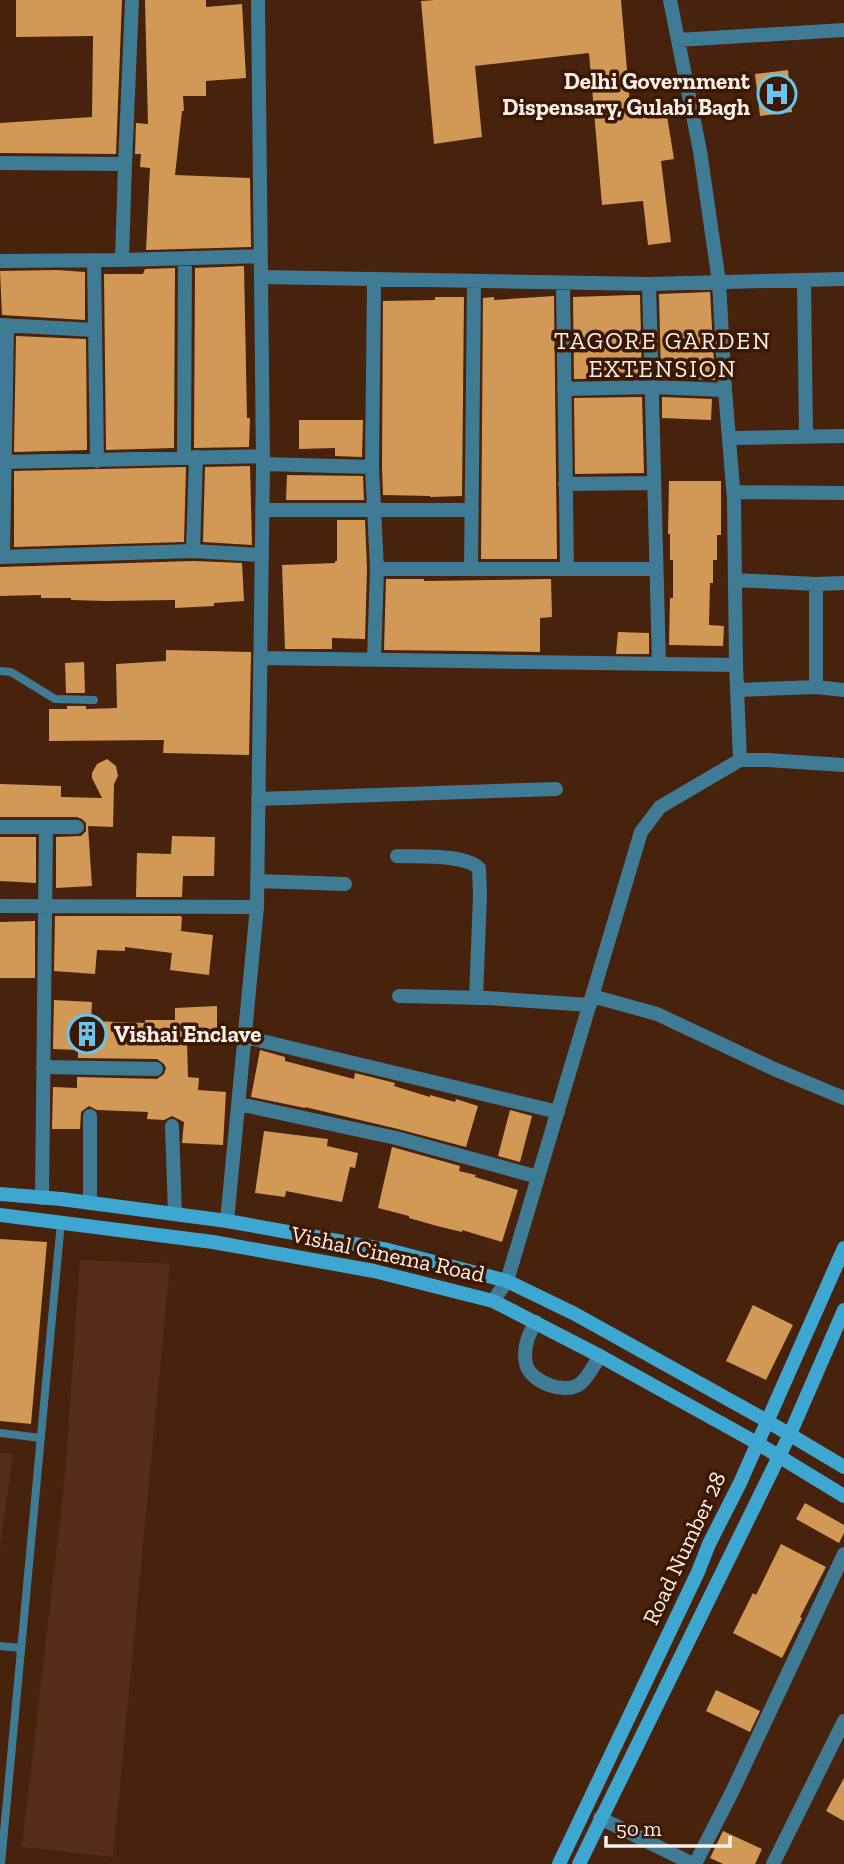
<svg xmlns="http://www.w3.org/2000/svg" width="844" height="1864" font-family="'Zilla Slab',serif">
<style>
.built{fill:#562e17}
.building{fill:#d29956}
.lines{fill:none;stroke-linecap:round;stroke-linejoin:round}
.lane{stroke:#3f7b95;stroke-width:8}
.street{stroke:#3f7b95;stroke-width:14}
.secondary{stroke:#3da6d1;stroke-width:14}
.labels{text-anchor:middle;dominant-baseline:central;stroke-width:7;stroke-linejoin:round;paint-order:stroke}
.poi-label{font-size:23px;font-weight:bold;fill:#faf1ed;stroke:#3c1803;text-anchor:end}
.street-label{font-size:23px;fill:#faf1ed;stroke:#3c1803}
.neighbourhood-label{font-size:24px;letter-spacing:2px;fill:#faf1ed;stroke:#3c1803}
</style>
<rect width="100%" height="100%" fill="#47220c"/>
<!-- built -->
<path class="built" d="M 80,1260 L 170,1264 L 113,1857 L 22,1847 L 65,1476 Z
M 0,1453 L 13,1454 L 0,1549 Z"/>
<!-- building -->
<path class="building" d="M 16,0 L 122,0 L 116,154 L 0,153 L 0,123 L 92,117 L 93,36 L 16,37 Z
M 145,0 L 206,0 L 206,7 L 242,4 L 246,78 L 206,81 L 206,96 L 183,96 L 184,111 L 182,111 L 175,175 L 250,178 L 251,247 L 146,250 L 150,168 L 140,167 L 141,154 L 135,154 L 136,123 L 148,124 Z
M 435,0 L 621,0 L 631,116 L 666,110 L 674,159 L 661,161 L 671,242 L 648,245 L 643,201 L 602,205 L 589,53 L 475,66 L 482,137 L 434,144 L 421,1 Z
M 788,70 L 792,112 L 760,116 L 755,74 Z
M 244,266 L 247,418 L 250,418 L 249,447 L 194,448 L 195,268 Z
M 175,268 L 174,448 L 106,450 L 104,274 L 143,274 L 145,269 Z
M 57,270 L 85,272 L 85,320 L 2,315 L 0,271 Z
M 710,292 L 715,380 L 661,378 L 659,294 Z
M 632,295 L 640,295 L 642,378 L 574,379 L 573,297 Z
M 554,296 L 557,559 L 481,559 L 483,298 L 494,297 L 494,300 Z
M 435,297 L 464,297 L 462,496 L 430,497 L 430,496 L 383,495 L 382,467 L 383,301 L 435,300 Z
M 16,336 L 86,339 L 87,450 L 14,452 Z
M 642,397 L 644,473 L 575,474 L 574,398 Z
M 662,397 L 712,399 L 711,420 L 662,418 Z
M 299,420 L 363,420 L 362,457 L 335,456 L 335,448 L 299,449 Z
M 250,466 L 252,545 L 203,542 L 205,467 Z
M 186,467 L 184,542 L 14,547 L 14,471 Z
M 287,475 L 363,476 L 364,500 L 286,500 Z
M 669,481 L 721,481 L 721,535 L 717,535 L 717,560 L 713,560 L 713,583 L 710,583 L 709,625 L 724,626 L 723,646 L 669,645 L 670,598 L 673,598 L 673,560 L 670,560 L 670,534 L 668,534 Z
M 337,520 L 365,520 L 367,569 L 365,639 L 332,638 L 332,649 L 285,649 L 282,565 L 335,563 L 335,561 L 337,561 Z
M 193,561 L 242,563 L 244,601 L 214,603 L 214,606 L 175,608 L 175,600 L 106,601 L 71,600 L 71,598 L 41,598 L 41,595 L 0,596 L 0,567 Z
M 386,579 L 424,579 L 424,581 L 551,579 L 552,617 L 540,618 L 540,652 L 384,650 Z
M 618,632 L 649,633 L 649,654 L 616,654 Z
M 166,650 L 251,652 L 249,755 L 163,753 L 164,740 L 49,741 L 49,709 L 67,709 L 67,706 L 86,706 L 86,709 L 117,708 L 116,664 L 166,661 Z
M 84,662 L 85,693 L 66,693 L 65,663 Z
M 107,759 L 116,766 L 118,776 L 114,784 L 113,827 L 88,826 L 92,886 L 56,888 L 56,837 L 81,836 L 86,831 L 86,823 L 82,819 L 77,817 L 0,817 L 0,784 L 61,786 L 61,797 L 102,798 L 92,778 L 92,773 L 97,764 Z
M 172,836 L 215,837 L 214,876 L 183,876 L 182,897 L 136,897 L 137,853 L 171,854 Z
M 0,837 L 36,837 L 36,883 L 0,881 Z
M 55,916 L 181,916 L 182,918 L 181,931 L 213,935 L 209,975 L 170,970 L 172,953 L 125,947 L 125,951 L 97,950 L 95,974 L 54,971 Z
M 35,921 L 35,978 L 0,978 L 0,922 Z
M 54,1000 L 92,1002 L 91,1021 L 145,1023 L 145,1020 L 175,1020 L 175,1008 L 217,1006 L 217,1040 L 187,1041 L 188,1077 L 199,1078 L 198,1090 L 226,1092 L 223,1145 L 182,1143 L 184,1122 L 172,1116 L 164,1120 L 147,1119 L 148,1112 L 97,1110 L 89,1106 L 81,1112 L 80,1129 L 52,1129 L 53,1087 L 77,1088 L 77,1077 L 157,1079 L 164,1074 L 166,1068 L 164,1064 L 157,1059 L 78,1058 L 78,1050 L 53,1049 Z
M 260,1050 L 285,1057 L 285,1061 L 354,1079 L 355,1073 L 395,1083 L 394,1086 L 430,1097 L 430,1095 L 455,1102 L 456,1099 L 478,1106 L 466,1147 L 398,1129 L 305,1107 L 305,1108 L 251,1097 Z
M 510,1110 L 532,1116 L 520,1162 L 498,1156 Z
M 264,1131 L 328,1139 L 327,1146 L 358,1153 L 355,1168 L 350,1167 L 342,1202 L 286,1191 L 285,1197 L 255,1193 Z
M 392,1147 L 460,1166 L 459,1171 L 476,1175 L 475,1177 L 518,1190 L 502,1242 L 462,1230 L 462,1232 L 437,1226 L 409,1218 L 409,1216 L 378,1208 Z
M 0,1239 L 47,1242 L 31,1424 L 0,1421 Z
M 753,1305 L 793,1325 L 766,1380 L 726,1361 Z
M 805,1503 L 844,1525 L 844,1533 L 839,1543 L 796,1519 Z
M 781,1544 L 826,1567 L 800,1617 L 802,1618 L 782,1658 L 733,1633 L 753,1593 L 756,1595 Z
M 716,1690 L 760,1711 L 750,1732 L 706,1711 Z
M 844,1778 L 844,1821 L 826,1811 Z
M 723,1831 L 762,1849 L 755,1864 L 723,1864 L 710,1858 Z"/>
<g class="lines">
<!-- lane -->
<path class="lane" d="M 0,671 L 11,672 L 55,699 L 94,700
M 0,1433 L 41,1438
M 0,1646 L 21,1648
M 1,1864 L 61,1222"/>
<!-- street -->
<path class="street" d="M 670,0 L 700,151 L 719,282 L 725,390 L 734,500 L 736,665 L 740,760
M 678,40 L 844,30
M 0,163 L 125,164 L 132,0
M 94,260 L 97,461
M 122,260 L 261,256
M 0,261 L 122,260 L 125,164
M 261,277 L 649,284 L 844,279
M 804,280 L 806,436
M 563,283 L 567,569
M 649,284 L 659,664
M 0,325 L 95,330
M 564,389 L 652,387 L 725,390
M 729,438 L 844,436
M 184,457 L 185,258
M 4,462 L 263,456
M 263,464 L 372,467
M 565,484 L 653,483
M 734,492 L 844,493
M 262,510 L 472,510
M 193,551 L 196,457
M 3,556 L 7,326
M 0,557 L 193,551 L 262,555
M 377,569 L 656,569
M 471,569 L 474,281
M 735,580 L 816,584
M 260,658 L 736,665
M 374,659 L 377,569 L 372,467 L 374,279
M 816,687 L 844,690
M 737,690 L 816,687 L 816,584 L 844,583
M 258,799 L 556,789
M 0,827 L 77,827
M 397,856 C 418,857 464,854 479,868 L 480,895 L 476,998
M 257,881 L 345,884
M 0,906 L 257,907
M 399,996 L 487,998 L 590,1005
M 592,996 L 657,1014 L 774,1069 L 844,1098
M 245,1037 L 558,1112
M 43,1067 L 156,1069
M 239,1104 L 396,1138 L 538,1177
M 90,1116 L 90,1203
M 172,1126 L 175,1214
M 42,1198 L 46,827
M 227,1221 L 257,907 L 263,464 L 258,0
M 493,1301 L 507,1281 L 641,832 L 660,807 L 740,760 L 767,760 L 844,765
M 536,1322 C 528,1334 523,1349 526,1364 C 530,1382 566,1396 581,1383 C 589,1376 594,1365 600,1356
M 600,1818 L 693,1864
M 695,1864 L 732,1792 L 844,1554
M 773,1864 L 844,1721"/>
<!-- secondary -->
<path class="secondary" d="M 0,1194 L 61,1199 L 227,1221 L 388,1250 L 507,1281 L 575,1314 L 767,1421 L 844,1467
M 0,1215 L 213,1242 L 374,1271 L 493,1301 L 600,1356 L 757,1443 L 844,1496
M 559,1864 L 698,1572 L 709,1544 L 740,1483 L 844,1248
M 579,1864 L 790,1434 L 844,1310"/>
</g>
<!-- icons -->
<defs>
<symbol id="hospital-ring" viewBox="-11 -11 22 22"><circle r="9.5" fill="#3c1803" stroke="#65c5ee" stroke-width="1.5"/><path d="M-5-5h3v3.5h4V-5h3V5h-3V1.5h-4V5h-3Z" fill="#65c5ee"/></symbol>
<symbol id="building-ring" viewBox="-11 -11 22 22"><circle r="9.5" fill="#3c1803" stroke="#65c5ee" stroke-width="1.5"/><path d="M-4-6H4V6H1V3H-1V6H-4ZM-2.5-4.3h1.7v1.8h-1.7ZM.8-4.3h1.7v1.8H.8ZM-2.5-1h1.7V.8h-1.7ZM.8-1h1.7V.8H.8Z" fill="#65c5ee"/></symbol>
</defs>
<g fill-rule="evenodd">
<use href="#hospital-ring" x="755" y="72" width="44" height="44"/>
<use href="#building-ring" x="65" y="1012" width="44" height="44"/>
</g>
<g class="labels">
<!-- poi labels -->
<g class="poi-label">
<text x="750" y="81">Delhi Government<tspan x="750" dy="26">Dispensary, Gulabi Bagh</tspan></text>
<text x="114" y="1034" text-anchor="start">Vishai Enclave</text>
</g>
<!-- street labels -->
<g class="street-label">
<text transform="translate(388 1254) rotate(12)">Vishal Cinema Road</text>
<text transform="translate(684 1548) rotate(-65)">Road Number 28</text>
</g>
<!-- neighbourhood labels -->
<g class="neighbourhood-label">
<text x="663" y="340">TAGORE GARDEN<tspan x="663" dy="28">EXTENSION</tspan></text>
</g>
</g>
<!-- scale -->
<path d="M606 1836v10h124v-10" fill="none" stroke="#faf1ed" stroke-width="3.5"/>
<text x="616" y="1836" font-size="21" fill="#faf1ed" stroke="#3c1803" stroke-width="5" paint-order="stroke">50 m</text>
</svg>
